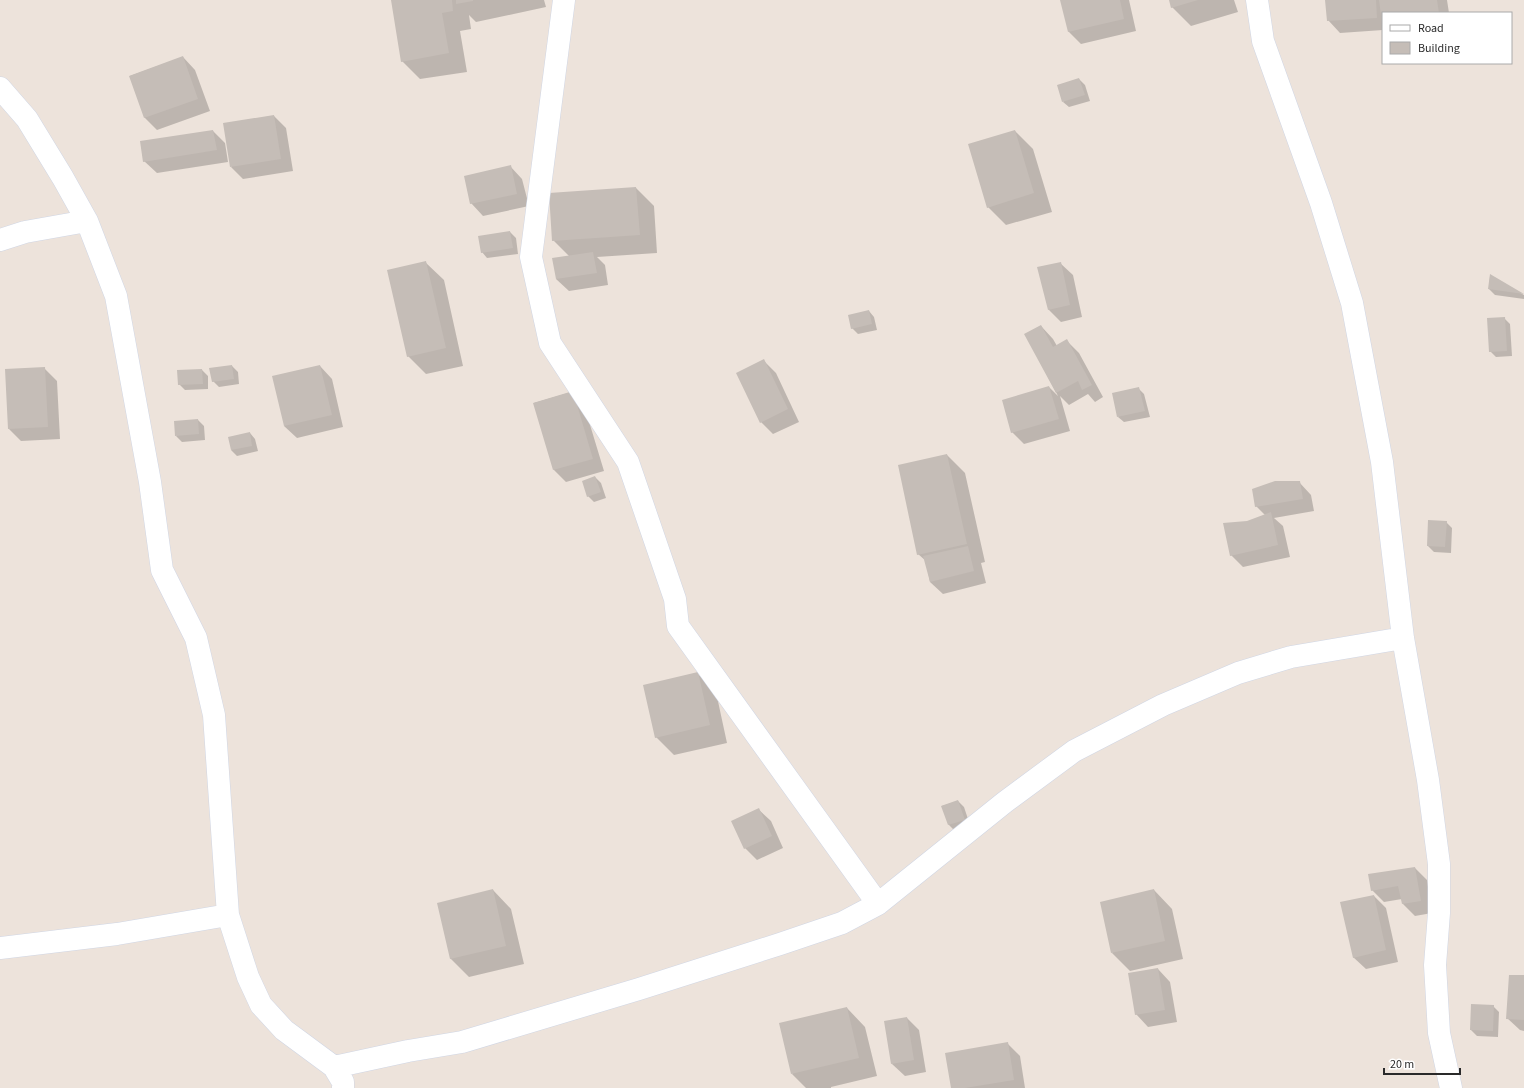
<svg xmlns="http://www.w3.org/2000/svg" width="1524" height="1088" font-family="'Source Sans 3',sans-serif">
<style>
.shadow{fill:#0003}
.building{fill:#c5bdb7}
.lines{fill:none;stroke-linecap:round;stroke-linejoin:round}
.minor-casing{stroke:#d0d6e4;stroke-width:23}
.minor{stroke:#fff;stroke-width:22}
</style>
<rect width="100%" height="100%" fill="#ede3db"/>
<!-- shadow -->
<path class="shadow" d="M 392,0 L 544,0 L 546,7 L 476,22 L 469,15 L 471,29 L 460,31 L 467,72 L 420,79 L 402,61 Z
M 1061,0 L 1129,0 L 1136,31 L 1081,44 L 1069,32 Z
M 1170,0 L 1234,0 L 1238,12 L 1191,26 L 1172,7 Z
M 1326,0 L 1447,0 L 1449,13 L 1383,13 L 1383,30 L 1340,33 L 1328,20 Z
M 183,57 L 195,70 L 210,111 L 157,130 L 145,118 L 130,76 Z
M 1079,79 L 1085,85 L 1090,101 L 1069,107 L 1063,102 Z
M 274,116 L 286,128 L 293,171 L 243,179 L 231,167 Z
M 213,131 L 225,143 L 228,162 L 157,173 L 144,161 Z
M 1015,131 L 1033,149 L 1052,212 L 1006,225 L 988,207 Z
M 510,166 L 522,179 L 529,206 L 483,216 L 471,203 Z
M 636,188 L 654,206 L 657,253 L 597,257 L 605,265 L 608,285 L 569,291 L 556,279 L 569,256 L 553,240 Z
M 510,232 L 516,238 L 518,254 L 487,258 L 482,252 Z
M 425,262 L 444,280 L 463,366 L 426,374 L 408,356 Z
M 1060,263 L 1073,275 L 1082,317 L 1061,322 L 1049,310 L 1039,268 Z
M 1490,276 L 1524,295 L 1524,299 L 1495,295 L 1489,289 Z
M 869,311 L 874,317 L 877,330 L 858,334 L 852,328 Z
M 1504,318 L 1510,324 L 1512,356 L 1496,357 L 1490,351 Z
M 1041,326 L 1053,339 L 1057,346 L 1067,341 L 1079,353 L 1103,397 L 1095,402 L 1088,394 L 1069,405 L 1060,396 L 1070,431 L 1024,444 L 1012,432 L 1049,387 L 1058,396 L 1026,335 Z
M 764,361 L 776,373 L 799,422 L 773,434 L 761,422 Z
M 232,366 L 238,372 L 239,384 L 219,387 L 213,381 Z
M 320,366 L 332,379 L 343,427 L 297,438 L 284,426 Z
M 44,368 L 57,381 L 60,439 L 21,441 L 9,429 Z
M 202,370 L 208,376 L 208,389 L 185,390 L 179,384 Z
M 1138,388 L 1144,394 L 1150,417 L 1124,422 L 1118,417 Z
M 572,392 L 584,405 L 604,471 L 566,482 L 554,470 L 534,403 Z
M 198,420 L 204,426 L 205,440 L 182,442 L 176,436 Z
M 250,433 L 255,439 L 258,451 L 237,456 L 231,450 Z
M 947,455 L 965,473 L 985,562 L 981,563 L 986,583 L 943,594 L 930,582 L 926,561 L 918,554 Z
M 595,477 L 601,483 L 606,498 L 594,502 L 588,496 Z
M 1299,482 L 1311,495 L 1314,511 L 1274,518 L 1283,526 L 1290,557 L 1243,567 L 1231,555 L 1265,515 L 1256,506 Z
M 1446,522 L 1452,528 L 1451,553 L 1434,552 L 1428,546 Z
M 697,673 L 716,692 L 727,743 L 674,755 L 656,737 Z
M 958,801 L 964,807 L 970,825 L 955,831 L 949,825 L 942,806 Z
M 758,809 L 771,821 L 783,848 L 757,860 L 745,848 Z
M 1415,868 L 1427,880 L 1432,913 L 1415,916 L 1403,904 L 1402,899 L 1384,902 L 1372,890 Z
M 493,890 L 511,909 L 524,964 L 469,977 L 450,958 Z
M 1154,890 L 1172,909 L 1183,959 L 1130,971 L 1112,953 Z
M 1374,896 L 1386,908 L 1398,962 L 1366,969 L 1353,957 Z
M 1158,969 L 1170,982 L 1177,1022 L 1148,1027 L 1136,1014 Z
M 1524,976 L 1524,1031 L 1520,1030 L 1507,1018 Z
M 1493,1006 L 1499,1012 L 1498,1037 L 1477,1036 L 1471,1030 Z
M 847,1008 L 865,1027 L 877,1076 L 831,1087 L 831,1088 L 806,1088 L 792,1074 Z
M 907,1018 L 919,1030 L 926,1072 L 905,1076 L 892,1064 Z
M 1007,1043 L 1020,1056 L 1025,1088 L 952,1088 Z"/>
<!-- building -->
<path class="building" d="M 391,0 L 452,0 L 453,11 L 442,13 L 449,53 L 401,62 Z
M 456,0 L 473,0 L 473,1 L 456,4 Z
M 1060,0 L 1120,0 L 1124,19 L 1068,32 Z
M 1169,0 L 1198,0 L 1171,8 Z
M 1325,0 L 1376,0 L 1377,18 L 1327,21 Z
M 1379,0 L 1437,0 L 1439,13 L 1383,13 L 1382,23 Z
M 183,56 L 198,99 L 144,118 L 129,76 Z
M 1079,78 L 1085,95 L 1062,102 L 1057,85 Z
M 274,115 L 281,159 L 230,167 L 223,123 Z
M 213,130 L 217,150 L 143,162 L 140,141 Z
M 1015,130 L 1034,193 L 987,208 L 968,144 Z
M 511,165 L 517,194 L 470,204 L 464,176 Z
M 636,187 L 640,235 L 552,241 L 549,193 Z
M 510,231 L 513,248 L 481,253 L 478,236 Z
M 593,252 L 597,273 L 556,279 L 552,258 Z
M 426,261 L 446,348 L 407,357 L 387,270 Z
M 1061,262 L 1070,305 L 1048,310 L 1037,267 Z
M 1490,274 L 1524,294 L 1488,289 Z
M 869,310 L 872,324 L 851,329 L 848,315 Z
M 1505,317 L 1507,351 L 1489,352 L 1487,318 Z
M 1041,325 L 1053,347 L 1067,339 L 1092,385 L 1082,390 L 1078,381 L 1056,393 L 1024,334 Z
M 764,359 L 788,409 L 760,423 L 736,373 Z
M 232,365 L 234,379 L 212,382 L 209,368 Z
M 320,365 L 332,415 L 284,426 L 272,376 Z
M 45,367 L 48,427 L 8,429 L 5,369 Z
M 202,369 L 203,384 L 178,385 L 177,370 Z
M 1049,386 L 1059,419 L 1011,433 L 1002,400 Z
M 1139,387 L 1145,411 L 1117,417 L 1112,393 Z
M 573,391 L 593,459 L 553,470 L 533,403 Z
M 198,419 L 199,434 L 175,436 L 174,421 Z
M 250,432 L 252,446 L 231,450 L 228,437 Z
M 947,454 L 967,544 L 917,555 L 898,465 Z
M 595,476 L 601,492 L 587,497 L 582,481 Z
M 1275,481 L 1300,481 L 1303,499 L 1255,507 L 1252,489 Z
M 1271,512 L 1278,545 L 1230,556 L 1223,523 L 1247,521 Z
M 1428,520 L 1447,521 L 1445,547 L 1427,546 Z
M 968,546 L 974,571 L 930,582 L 923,556 Z
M 698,672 L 710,725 L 655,738 L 643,685 Z
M 958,800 L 965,820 L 948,825 L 941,806 Z
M 759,808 L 772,836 L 744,849 L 731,821 Z
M 1415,867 L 1421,901 L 1402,904 L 1398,886 L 1371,891 L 1368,874 Z
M 493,889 L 506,946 L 450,959 L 437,903 Z
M 1154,889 L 1165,941 L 1111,953 L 1100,902 Z
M 1374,895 L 1386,950 L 1353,958 L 1340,902 Z
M 1158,968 L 1165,1010 L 1135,1015 L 1128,973 Z
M 1509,975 L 1524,975 L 1524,1020 L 1506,1019 Z
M 1471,1004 L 1494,1005 L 1493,1031 L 1470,1030 Z
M 847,1007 L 859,1058 L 791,1074 L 779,1023 Z
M 907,1017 L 914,1060 L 891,1064 L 884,1021 Z
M 1008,1042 L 1014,1080 L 965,1088 L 951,1088 L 945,1053 Z"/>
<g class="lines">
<defs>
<path id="minor" d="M 564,0 L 531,257 L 550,343 L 628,462 L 675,599 L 678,626 L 878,904
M 1257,0 L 1263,41 L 1321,203 L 1352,303 L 1382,462 L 1403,638 L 1428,780 L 1439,864 L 1439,913 L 1435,965 L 1439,1033 L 1451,1088
M 0,88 L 27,119 L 63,178 L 87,221 L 116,296 L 150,482 L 162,570 L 196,638 L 214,715 L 228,915 L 248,977 L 261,1005 L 284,1030 L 334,1067 L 343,1082 L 343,1088
M 0,240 L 25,232 L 87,221
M 0,948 L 117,934 L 228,915
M 334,1067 L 408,1051 L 462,1042 L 639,989 L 780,944 L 842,923 L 878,904 L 1005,802 L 1074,751 L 1163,705 L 1238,673 L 1291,657 L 1403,638"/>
</defs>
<!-- minor casing -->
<use href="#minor" class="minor-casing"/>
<!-- minor -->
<use href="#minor" class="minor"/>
</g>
<!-- legend -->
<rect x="1382" y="12" width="130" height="52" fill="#ffffff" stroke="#aaaaaa"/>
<rect x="1390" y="25" width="20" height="6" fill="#ffffff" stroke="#aaaaaa"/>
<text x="1418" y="32" font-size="12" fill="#2a2a2a">Road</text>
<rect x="1390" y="42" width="20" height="12" fill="#c5bdb7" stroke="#aaaaaa"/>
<text x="1418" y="52" font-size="12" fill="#2a2a2a">Building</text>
<!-- scale -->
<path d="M1384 1068v6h76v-6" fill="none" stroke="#2a2a2a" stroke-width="2"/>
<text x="1390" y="1068" font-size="12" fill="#2a2a2a" stroke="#ffffff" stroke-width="3" paint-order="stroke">20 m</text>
</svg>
